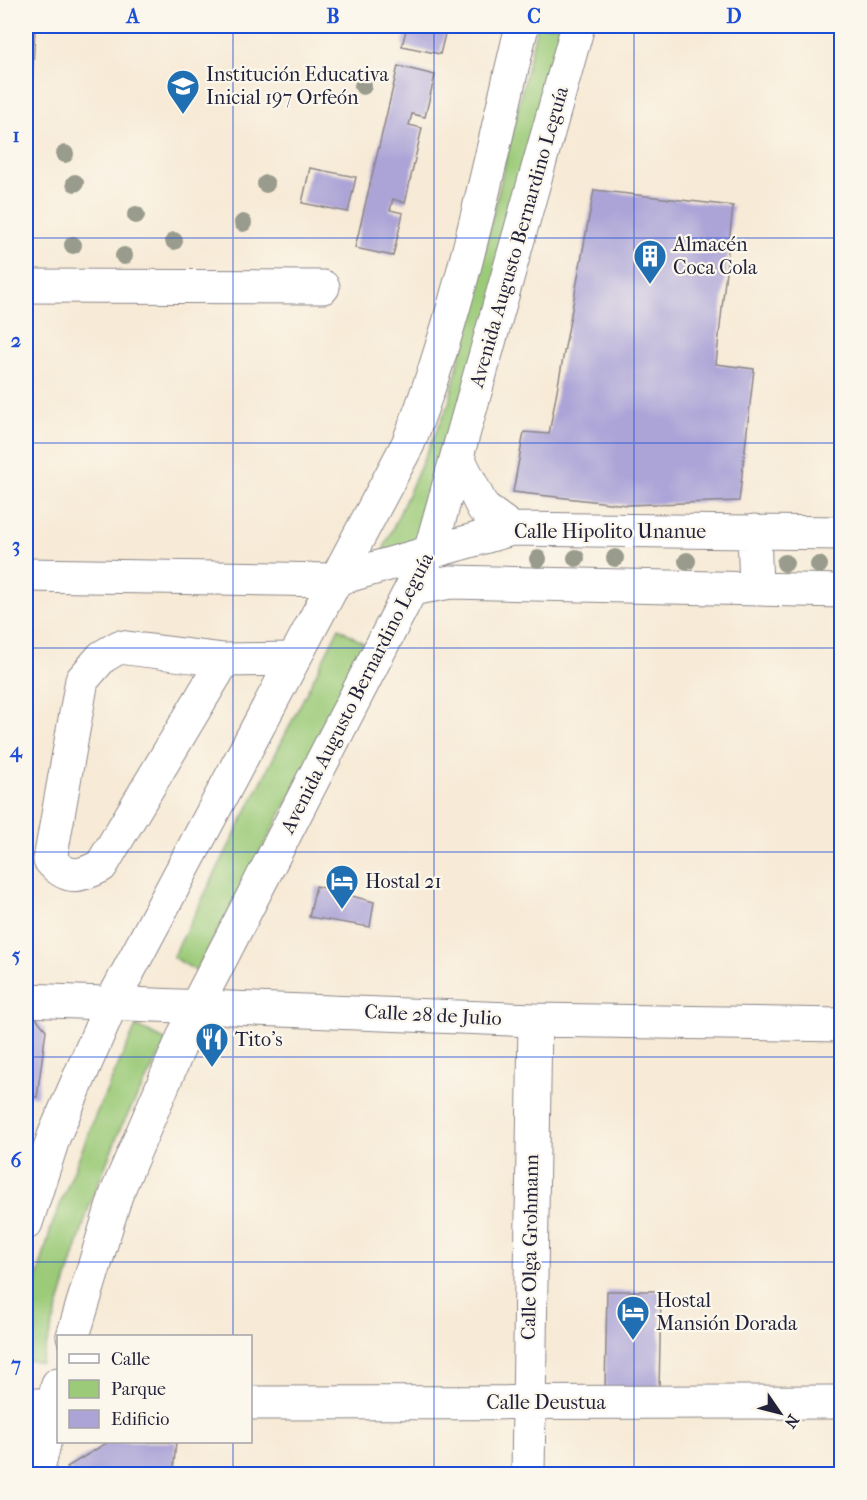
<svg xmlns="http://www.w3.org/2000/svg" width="867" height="1500" font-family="'IM FELL French Canon',serif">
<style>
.green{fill:#9bca78;stroke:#5e765a;stroke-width:1.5}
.building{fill:#aca4d7}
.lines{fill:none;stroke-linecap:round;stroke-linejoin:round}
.minor-casing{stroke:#8c8688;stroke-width:35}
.major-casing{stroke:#8c8688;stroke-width:35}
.minor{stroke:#fff;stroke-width:33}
.major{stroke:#fff;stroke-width:33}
.tree{fill:#999c8c}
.grid{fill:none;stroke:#1d4ed8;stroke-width:1.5;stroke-opacity:0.55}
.labels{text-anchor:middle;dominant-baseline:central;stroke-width:4.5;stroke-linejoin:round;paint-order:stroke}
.poi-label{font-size:20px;fill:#22223b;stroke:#fbf7ec;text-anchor:start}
.street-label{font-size:20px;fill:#22223b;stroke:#fbf7ec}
.neatline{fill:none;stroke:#1d4ed8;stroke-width:2}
.grid-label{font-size:20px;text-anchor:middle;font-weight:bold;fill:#1d4ed8}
</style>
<rect width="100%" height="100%" fill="#fbf7ec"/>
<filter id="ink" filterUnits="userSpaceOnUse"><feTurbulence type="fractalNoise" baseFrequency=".0167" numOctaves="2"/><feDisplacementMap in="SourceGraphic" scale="12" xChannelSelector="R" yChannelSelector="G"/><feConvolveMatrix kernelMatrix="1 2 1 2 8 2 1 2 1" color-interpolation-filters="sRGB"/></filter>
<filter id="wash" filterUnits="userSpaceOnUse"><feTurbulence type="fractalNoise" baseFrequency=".008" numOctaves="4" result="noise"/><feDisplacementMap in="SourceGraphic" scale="24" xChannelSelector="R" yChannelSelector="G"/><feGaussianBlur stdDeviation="1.35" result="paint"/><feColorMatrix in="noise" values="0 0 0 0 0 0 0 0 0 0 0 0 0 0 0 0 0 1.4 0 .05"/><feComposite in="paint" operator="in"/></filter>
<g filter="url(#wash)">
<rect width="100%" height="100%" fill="#f7ead6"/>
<!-- green -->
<path class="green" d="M 537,26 L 579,26 L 417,552 L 383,550 L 449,403 Z
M 339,628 L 371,648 L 196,971 L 173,957 Z
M 136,1026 L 167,1041 L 121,1127 L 90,1204 L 41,1363 L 26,1360 L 26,1318 L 51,1228 L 96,1114 Z"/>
<g id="blocks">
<!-- building -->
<path class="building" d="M 407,26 L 447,26 L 440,54 L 402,46 Z
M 26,28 L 35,29 L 32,85 L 26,85 Z
M 398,66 L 435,75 L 425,117 L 412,114 L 409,125 L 422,128 L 405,203 L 393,199 L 390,210 L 403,213 L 393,256 L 355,248 Z
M 26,132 L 30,132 L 27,180 L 26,180 Z
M 310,168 L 356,177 L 348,212 L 302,203 Z
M 594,190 L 733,206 L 716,364 L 754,369 L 739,501 L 627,505 L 513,492 L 524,432 L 549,434 Z
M 316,886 L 374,902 L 370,927 L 309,917 Z
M 26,1018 L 36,1018 L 46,1030 L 37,1097 L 26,1095 Z
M 607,1291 L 661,1291 L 659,1391 L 605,1391 Z
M 108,1442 L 176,1442 L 173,1474 L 73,1474 L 67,1467 Z"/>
</g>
</g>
<g filter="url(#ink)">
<use href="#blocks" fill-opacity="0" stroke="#8c8688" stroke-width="1.5"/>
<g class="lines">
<defs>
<path id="minor" d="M 26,286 L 323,287
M 26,575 L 333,580
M 224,660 L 101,866 C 80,877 67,880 50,860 L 82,680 L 102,657 L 119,647 L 224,660 L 292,659
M 26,1000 L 535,1020 L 842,1025
M 250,1403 L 842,1402
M 26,1405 L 58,1405
M 528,1474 L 535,1020"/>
<path id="major" d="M 458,458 L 483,508 L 512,529
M 754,531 L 756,589
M 333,580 L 512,529 L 842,533
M 411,589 L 451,582 L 842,591
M 26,1223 L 54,1136 L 112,1002 L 408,444 C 461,310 488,166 522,26
M 73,1336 L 116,1195 L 197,1005 L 430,552 L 578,26
M 37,1474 L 58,1384"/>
</defs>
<!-- minor casing -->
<use href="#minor" class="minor-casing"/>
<!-- major casing -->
<use href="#major" class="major-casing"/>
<!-- minor -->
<use href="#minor" class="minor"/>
<!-- major -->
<use href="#major" class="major"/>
</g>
<!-- trees -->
<g class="tree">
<circle cx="363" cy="86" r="9"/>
<circle cx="65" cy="154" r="9"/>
<circle cx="75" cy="183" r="9"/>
<circle cx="266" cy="184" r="9"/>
<circle cx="136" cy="215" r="9"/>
<circle cx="243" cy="223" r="9"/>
<circle cx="174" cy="241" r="9"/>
<circle cx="73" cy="245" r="9"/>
<circle cx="124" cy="256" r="9"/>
<circle cx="576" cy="558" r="9"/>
<circle cx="615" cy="558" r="9"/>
<circle cx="538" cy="559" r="9"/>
<circle cx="687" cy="561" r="9"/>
<circle cx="785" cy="563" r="9"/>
<circle cx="819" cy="565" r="9"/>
</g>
</g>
<!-- grid -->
<path class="grid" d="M 233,26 L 233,1336M 434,26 L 434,1474M 634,26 L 634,1474M 26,238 L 842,238M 26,443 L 842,443M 26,648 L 842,648M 26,852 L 842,852M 26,1057 L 842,1057M 26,1262 L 842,1262M 233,1442 L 233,1474"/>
<!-- icons -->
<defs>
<symbol id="school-pin" viewBox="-11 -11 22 30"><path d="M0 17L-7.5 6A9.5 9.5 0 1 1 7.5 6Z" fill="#1f6fb2" stroke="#fbf7ec"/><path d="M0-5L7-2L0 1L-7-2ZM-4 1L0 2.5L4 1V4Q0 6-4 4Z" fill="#fff"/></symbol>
<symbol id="building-pin" viewBox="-11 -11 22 30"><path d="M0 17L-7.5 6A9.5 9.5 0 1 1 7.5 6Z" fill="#1f6fb2" stroke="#fbf7ec"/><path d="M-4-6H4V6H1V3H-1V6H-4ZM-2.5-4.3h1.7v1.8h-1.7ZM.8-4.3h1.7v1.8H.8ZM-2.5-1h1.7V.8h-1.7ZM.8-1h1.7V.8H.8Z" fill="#fff"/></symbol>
<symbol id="hotel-pin" viewBox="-11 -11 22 30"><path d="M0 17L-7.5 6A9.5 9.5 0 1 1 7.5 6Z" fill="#1f6fb2" stroke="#fbf7ec"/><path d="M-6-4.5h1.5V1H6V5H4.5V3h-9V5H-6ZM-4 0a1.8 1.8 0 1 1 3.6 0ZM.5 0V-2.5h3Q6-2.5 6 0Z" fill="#fff"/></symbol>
<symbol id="restaurant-pin" viewBox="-11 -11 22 30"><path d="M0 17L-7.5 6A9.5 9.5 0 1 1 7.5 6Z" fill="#1f6fb2" stroke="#fbf7ec"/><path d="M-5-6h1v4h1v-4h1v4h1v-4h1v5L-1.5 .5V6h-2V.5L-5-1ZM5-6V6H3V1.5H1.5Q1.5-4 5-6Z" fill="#fff"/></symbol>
</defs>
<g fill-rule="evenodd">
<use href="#school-pin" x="164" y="67" width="38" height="52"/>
<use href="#building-pin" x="631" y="237" width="38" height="52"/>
<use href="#hotel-pin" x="323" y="862" width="38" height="52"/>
<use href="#restaurant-pin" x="193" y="1020" width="38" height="52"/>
<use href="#hotel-pin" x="614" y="1293" width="38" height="52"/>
</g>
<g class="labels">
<!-- poi labels -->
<g class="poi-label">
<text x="206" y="74">Institución Educativa<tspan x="206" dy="23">Inicial 197 Orfeón</tspan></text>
<text x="673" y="244">Almacén<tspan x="673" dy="23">Coca Cola</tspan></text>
<text x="365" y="881">Hostal 21</text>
<text x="235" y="1039">Tito's</text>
<text x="656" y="1300">Hostal<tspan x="656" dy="23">Mansión Dorada</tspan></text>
</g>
<!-- street labels -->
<g class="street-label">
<text transform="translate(519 237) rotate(-74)">Avenida Augusto Bernardino Leguía</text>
<text x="610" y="531">Calle Hipolito Unanue</text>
<text transform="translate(357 693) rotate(-63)">Avenida Augusto Bernardino Leguía</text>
<text transform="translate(433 1015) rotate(3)">Calle 28 de Julio</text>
<text transform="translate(530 1247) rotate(-89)">Calle Olga Grohmann</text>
<text x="546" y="1402">Calle Deustua</text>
</g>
</g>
<!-- margin -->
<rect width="867" height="1500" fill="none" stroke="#fbf7ec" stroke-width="66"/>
<!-- legend -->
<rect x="57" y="1335" width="195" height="108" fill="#fbf7ec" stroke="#a4a2a5" stroke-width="1.5"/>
<rect x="69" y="1354" width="30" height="9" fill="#ffffff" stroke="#a4a2a5" stroke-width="1.5"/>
<text x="111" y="1365" font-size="18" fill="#22223b">Calle</text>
<rect x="69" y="1380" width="30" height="18" fill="#9bca78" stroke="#a4a2a5" stroke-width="1.5"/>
<text x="111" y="1395" font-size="18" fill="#22223b">Parque</text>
<rect x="69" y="1410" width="30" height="18" fill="#aca4d7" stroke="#a4a2a5" stroke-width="1.5"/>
<text x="111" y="1425" font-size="18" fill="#22223b">Edificio</text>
<!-- north arrow -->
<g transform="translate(780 1413) rotate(125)" stroke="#fbf7ec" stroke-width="4.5" paint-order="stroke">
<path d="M0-4.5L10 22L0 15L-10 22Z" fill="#22223b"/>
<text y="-9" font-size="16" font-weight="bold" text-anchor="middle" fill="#22223b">N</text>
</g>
<rect x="33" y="33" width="801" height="1434" class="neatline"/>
<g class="grid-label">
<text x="133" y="23">A</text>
<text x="333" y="23">B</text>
<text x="534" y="23">C</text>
<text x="734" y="23">D</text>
<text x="16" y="142">1</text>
<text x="16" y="347">2</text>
<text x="16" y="552">3</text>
<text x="16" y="757">4</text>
<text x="16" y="962">5</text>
<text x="16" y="1167">6</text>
<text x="16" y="1371">7</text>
</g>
</svg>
